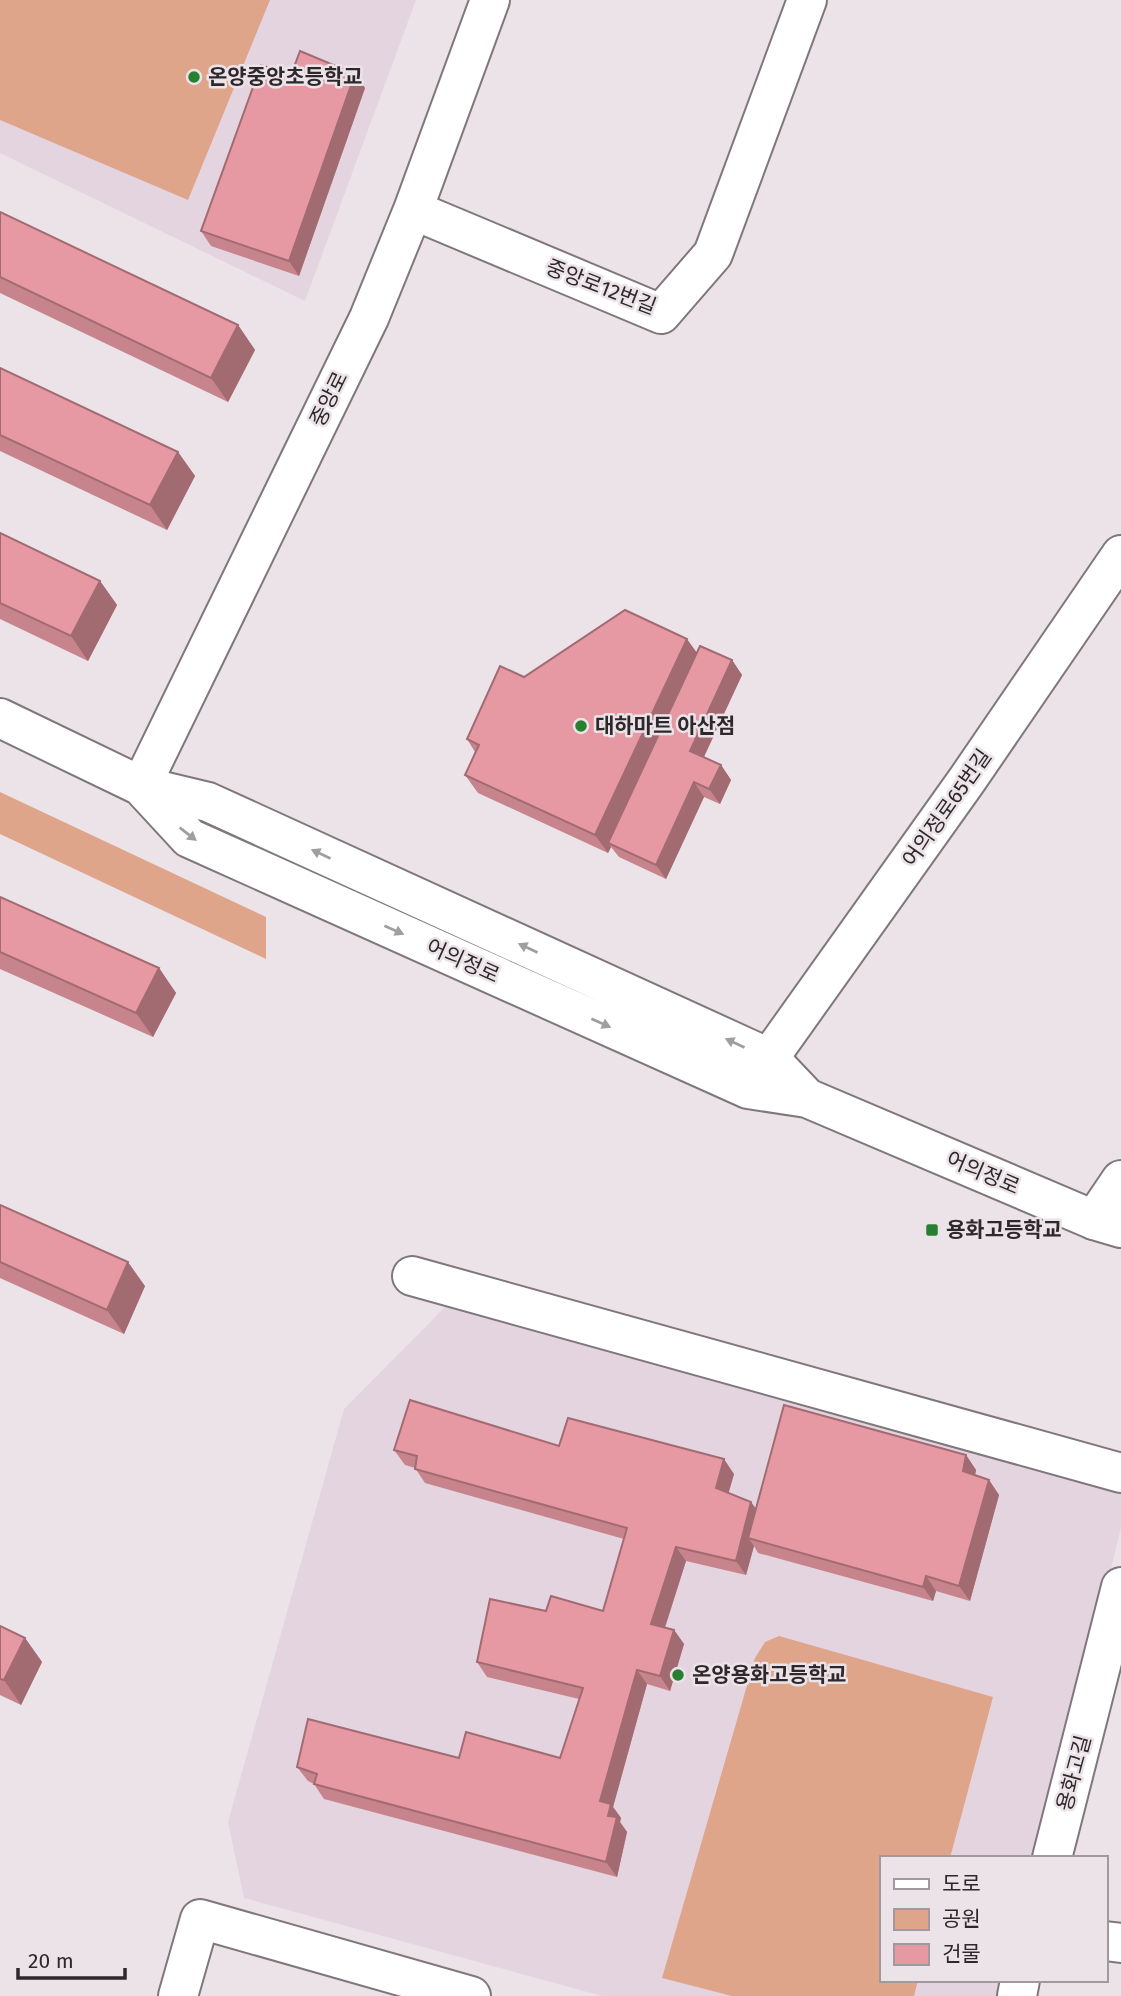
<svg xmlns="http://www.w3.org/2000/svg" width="1121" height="1996" font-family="'Fira Sans','Noto Sans KR',sans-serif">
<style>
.built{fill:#e4d4df}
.green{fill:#dfa58b}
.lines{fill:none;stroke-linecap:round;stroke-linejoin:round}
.minor-casing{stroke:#7f777c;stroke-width:42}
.secondary-casing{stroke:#7f777c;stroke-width:42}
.minor{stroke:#fff;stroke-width:38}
.secondary{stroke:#fff;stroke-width:38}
.wall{fill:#c7848c}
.shaded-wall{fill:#a26b72}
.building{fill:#e799a3;stroke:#a26b72;stroke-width:2}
.oneway{fill:#a09fa0}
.poi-dot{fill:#26802f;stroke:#ece3e9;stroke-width:2.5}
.labels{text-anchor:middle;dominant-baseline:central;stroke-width:5;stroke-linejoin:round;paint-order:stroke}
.poi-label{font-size:21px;font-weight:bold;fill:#2d292b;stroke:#ece3e9;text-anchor:start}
.street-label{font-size:21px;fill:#2d292b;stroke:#ece3e9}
</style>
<rect width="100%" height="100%" fill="#ece3e9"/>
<!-- built -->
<path class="built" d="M 0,0 L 416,0 L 305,301 L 0,153 Z
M 454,1298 L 1121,1490 L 1121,1527 L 1042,1858 L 881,1858 L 881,1980 L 1013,1980 L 1009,1996 L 602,1996 L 244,1898 L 228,1822 L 344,1409 Z"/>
<!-- green -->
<path class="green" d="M 0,0 L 270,0 L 188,200 L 0,120 Z
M 0,792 L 266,917 L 266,959 L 0,834 Z
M 779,1636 L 993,1697 L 950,1858 L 881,1858 L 881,1980 L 918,1980 L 914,1996 L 732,1996 L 662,1978 L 755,1658 L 765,1642 Z"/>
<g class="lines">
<defs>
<path id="minor" d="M 413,210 L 661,314 L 713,254 L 807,0
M 141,786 L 369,318 L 413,210 L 490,0
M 769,1058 L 967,780 L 1121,555
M 1094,1220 L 1121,1180
M 412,1276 L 1121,1473
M 1052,1858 L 1121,1587
M 1105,1941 L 1121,1943
M 178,1996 L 200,1919 L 471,1996
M 1017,1996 L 1020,1980"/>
<path id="secondary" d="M 0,718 L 141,786 L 208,802 L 769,1058 L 807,1098
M 141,786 L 189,838 L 748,1089 L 807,1098 L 1094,1220 L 1121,1228"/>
</defs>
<!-- minor casing -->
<use href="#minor" class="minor-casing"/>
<!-- secondary casing -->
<use href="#secondary" class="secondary-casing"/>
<!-- minor -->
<use href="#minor" class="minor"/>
<!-- secondary -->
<use href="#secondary" class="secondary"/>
</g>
<!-- wall -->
<path class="wall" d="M 355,74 L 365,88 L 299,276 L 211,246 L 201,231 L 291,75 Z
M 0,212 L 238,325 L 255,350 L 228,402 L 0,293 Z
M 0,368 L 178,452 L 195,476 L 167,530 L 0,451 Z
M 0,533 L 100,581 L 117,605 L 88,661 L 0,619 Z
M 697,653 L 732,660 L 742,675 L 704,757 L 721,765 L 731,780 L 720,804 L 704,797 L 666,879 L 619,857 L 611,847 L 608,853 L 478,793 L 465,775 L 475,752 L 467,739 L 524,677 Z
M 0,897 L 159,968 L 176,993 L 153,1037 L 0,969 Z
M 0,1205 L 145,1286 L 124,1334 L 0,1278 Z
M 559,1446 L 734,1474 L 728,1493 L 751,1502 L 756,1509 L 966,1455 L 976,1470 L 975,1475 L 989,1480 L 999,1495 L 970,1601 L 936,1591 L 933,1601 L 758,1553 L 754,1546 L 746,1575 L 686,1561 L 665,1628 L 674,1630 L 684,1644 L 670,1691 L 647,1684 L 613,1807 L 621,1818 L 620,1822 L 627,1832 L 617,1877 L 324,1799 L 314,1784 L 308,1781 L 297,1767 L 459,1758 L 560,1758 L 579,1699 L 487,1677 L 477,1662 L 546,1611 L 603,1611 L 624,1539 L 425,1483 L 415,1468 L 405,1465 L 394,1450 Z
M 0,1626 L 25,1638 L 42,1662 L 21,1705 L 0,1695 Z"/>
<!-- shaded-wall -->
<path class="shaded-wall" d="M 355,74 L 365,88 L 299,276 L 289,261 Z
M 238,325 L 255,350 L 228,402 L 211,378 Z
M 178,452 L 195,476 L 167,530 L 150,505 Z
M 100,581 L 117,605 L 88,661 L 71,636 Z
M 687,639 L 700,657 L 608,843 L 611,847 L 608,853 L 595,835 Z
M 732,660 L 742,675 L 700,765 L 690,751 Z
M 721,765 L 731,780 L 720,804 L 709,789 Z
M 694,782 L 704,797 L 666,879 L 656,865 Z
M 159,968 L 176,993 L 153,1037 L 136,1013 Z
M 128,1262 L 145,1286 L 124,1334 L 107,1310 Z
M 966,1455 L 976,1470 L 973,1485 L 963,1471 Z
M 724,1459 L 734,1474 L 726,1502 L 716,1488 Z
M 989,1480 L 999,1495 L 970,1601 L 959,1586 Z
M 751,1502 L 761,1516 L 748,1538 L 754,1546 L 746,1575 L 736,1561 Z
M 676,1547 L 686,1561 L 661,1639 L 651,1624 Z
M 926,1576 L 936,1591 L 933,1601 L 923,1587 Z
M 674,1630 L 684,1644 L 670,1691 L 660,1676 Z
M 25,1638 L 42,1662 L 21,1705 L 4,1680 Z
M 637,1670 L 647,1684 L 613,1807 L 621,1818 L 620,1822 L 627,1832 L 617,1877 L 606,1862 L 600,1801 Z"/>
<!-- building -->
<path class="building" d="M 300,51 L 355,74 L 289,261 L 201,231 L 261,65 L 291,75 Z
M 0,212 L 238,325 L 211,378 L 0,277 Z
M 0,368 L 178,452 L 150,505 L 0,435 Z
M 0,533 L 100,581 L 71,636 L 0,603 Z
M 625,610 L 687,639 L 595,835 L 465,775 L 479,745 L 467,739 L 500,666 L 524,677 Z
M 700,646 L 732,660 L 690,751 L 721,765 L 709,789 L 694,782 L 656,865 L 608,843 Z
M 0,897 L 159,968 L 136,1013 L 0,952 Z
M 0,1205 L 128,1262 L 107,1310 L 0,1262 Z
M 410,1400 L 559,1446 L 568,1418 L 724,1459 L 716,1488 L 751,1502 L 736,1561 L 676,1547 L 651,1624 L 674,1630 L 660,1676 L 637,1670 L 600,1801 L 611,1804 L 608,1816 L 617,1817 L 606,1862 L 314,1784 L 317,1774 L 297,1767 L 308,1719 L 459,1758 L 466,1732 L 560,1758 L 583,1688 L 477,1662 L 490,1599 L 546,1611 L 551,1596 L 603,1611 L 627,1528 L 415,1469 L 417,1456 L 394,1450 Z
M 784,1405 L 966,1455 L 963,1471 L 989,1480 L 959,1586 L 926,1576 L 923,1587 L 748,1538 Z
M 0,1626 L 25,1638 L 4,1680 L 0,1679 Z"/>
<!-- one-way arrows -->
<defs><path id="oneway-solid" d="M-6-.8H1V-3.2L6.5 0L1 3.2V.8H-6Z" transform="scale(1.75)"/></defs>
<g class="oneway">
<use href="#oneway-solid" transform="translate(188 834) rotate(38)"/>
<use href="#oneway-solid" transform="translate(321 854) rotate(-155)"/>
<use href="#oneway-solid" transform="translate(394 930) rotate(24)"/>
<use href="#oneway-solid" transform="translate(528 948) rotate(-155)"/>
<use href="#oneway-solid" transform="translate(601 1023) rotate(24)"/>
<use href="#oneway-solid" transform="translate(735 1043) rotate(-155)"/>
</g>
<!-- markers -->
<g class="poi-dot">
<circle cx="194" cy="77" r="7"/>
<circle cx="581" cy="726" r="7"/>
<rect x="925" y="1223" width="14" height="14" rx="3.5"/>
<circle cx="678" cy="1675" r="7"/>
</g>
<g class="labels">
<!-- poi labels -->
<g class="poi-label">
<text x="208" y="77">온양중앙초등학교</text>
<text x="595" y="726">대하마트 아산점</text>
<text x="946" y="1230">용화고등학교</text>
<text x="692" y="1675">온양용화고등학교</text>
</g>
<!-- street labels -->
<g class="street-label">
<text transform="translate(601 287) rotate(21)">중앙로12번길</text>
<text transform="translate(329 399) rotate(-64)">중앙로</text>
<text transform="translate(947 808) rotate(-55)">어의정로65번길</text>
<text transform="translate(463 961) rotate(24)">어의정로</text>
<text transform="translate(983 1173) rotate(23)">어의정로</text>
<text transform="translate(1074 1773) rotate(-75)">용화고길</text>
</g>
</g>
<!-- legend -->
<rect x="880" y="1856" width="228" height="126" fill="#ece3e9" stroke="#a0999d" stroke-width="2"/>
<rect x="894" y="1879" width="35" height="10" fill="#ffffff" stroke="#a0999d" stroke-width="2"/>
<text x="942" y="1891" font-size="21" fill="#2d292b">도로</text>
<rect x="894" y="1909" width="35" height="21" fill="#dfa58b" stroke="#a0999d" stroke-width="2"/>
<text x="942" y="1926" font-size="21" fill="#2d292b">공원</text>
<rect x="894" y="1944" width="35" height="21" fill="#e799a3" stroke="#a0999d" stroke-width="2"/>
<text x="942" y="1961" font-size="21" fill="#2d292b">건물</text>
<!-- scale -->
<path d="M18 1968v10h107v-10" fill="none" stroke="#2d292b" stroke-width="3.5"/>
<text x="28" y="1968" font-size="21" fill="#2d292b" stroke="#ece3e9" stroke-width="5" paint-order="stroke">20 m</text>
</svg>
